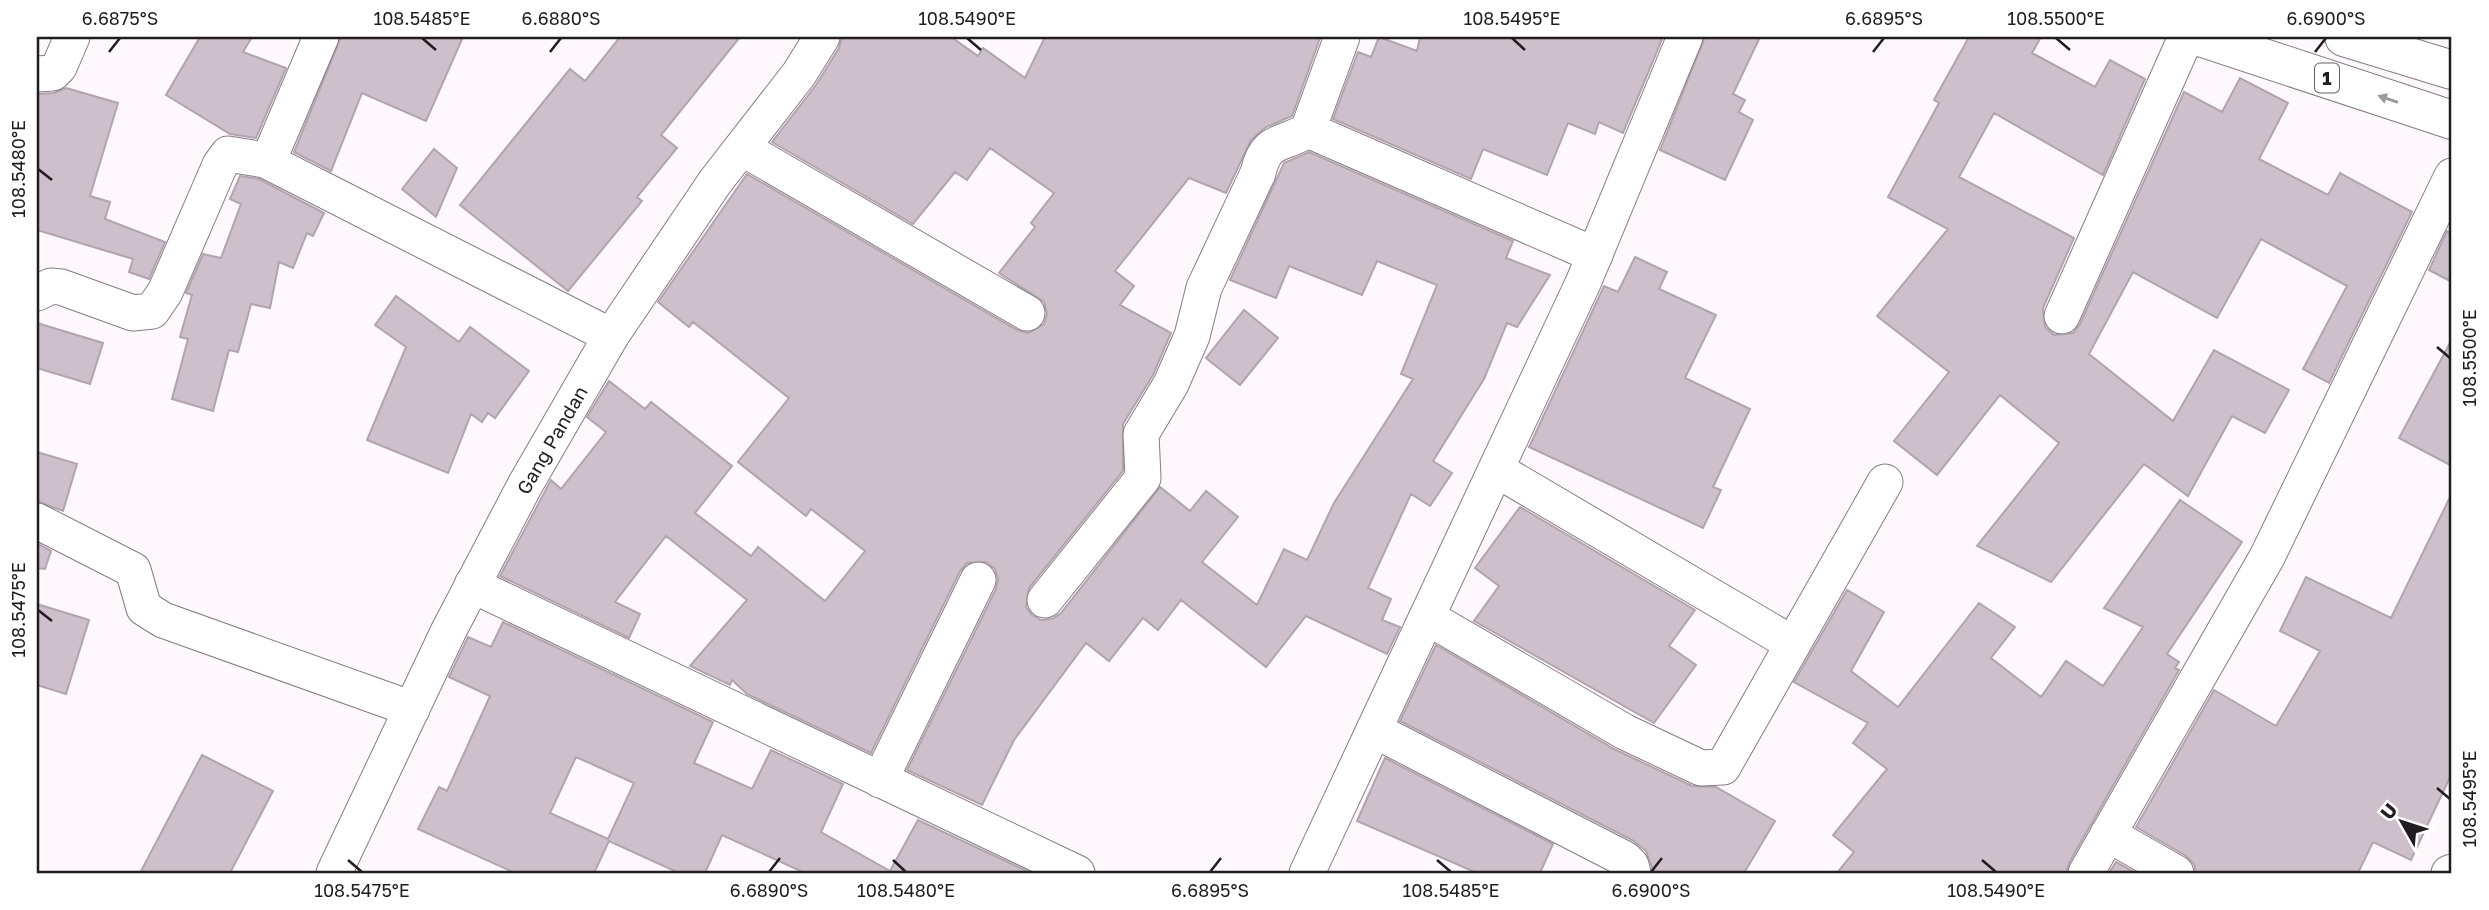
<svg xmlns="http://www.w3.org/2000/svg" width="2489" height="910" font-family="'Golos Text',sans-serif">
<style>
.building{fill:#cec0ca;stroke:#b2a4ae;stroke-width:2;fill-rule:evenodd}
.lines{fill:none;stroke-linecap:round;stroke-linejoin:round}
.street-casing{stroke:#887b84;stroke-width:37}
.highway-casing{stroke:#887b84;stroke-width:40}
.street{stroke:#fff;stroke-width:35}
.highway{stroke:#fff;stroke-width:38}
.oneway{fill:#9b999b}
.ticks{fill:none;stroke:#211c20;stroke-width:2.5}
.labels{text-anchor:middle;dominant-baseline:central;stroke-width:5;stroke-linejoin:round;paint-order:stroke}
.shield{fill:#fff;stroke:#646063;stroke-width:2}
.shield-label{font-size:18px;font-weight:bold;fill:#211c20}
.street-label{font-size:19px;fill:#211c20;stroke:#fff}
.neatline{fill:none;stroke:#211c20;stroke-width:2.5}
.ticks-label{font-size:18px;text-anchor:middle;fill:#211c20}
</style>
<rect width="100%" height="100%" fill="#fef8fc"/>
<!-- building -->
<path class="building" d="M 200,37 L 252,37 L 243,52 L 286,68 L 256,138 L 230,134 L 166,95 Z
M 341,37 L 463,37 L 426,121 L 362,93 L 331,171 L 294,152 Z
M 620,37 L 740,37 L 661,135 L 677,148 L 637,197 L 642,201 L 568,291 L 460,205 L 570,69 L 585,81 Z
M 842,37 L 951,37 L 978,56 L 983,48 L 1025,78 L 1045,37 L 1320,38 L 1292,116 L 1266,127 L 1251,140 L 1226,193 L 1189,178 L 1115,271 L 1134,286 L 1120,305 L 1171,333 L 1153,375 L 1123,424 L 1123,471 L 1029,588 L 1026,607 L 1032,615 L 1041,620 L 1052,619 L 1061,613 L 1160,487 L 1190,511 L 1206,491 L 1238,517 L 1202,562 L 1257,605 L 1284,549 L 1307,560 L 1334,503 L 1413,379 L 1401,374 L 1437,285 L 1377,261 L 1362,295 L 1289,266 L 1276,298 L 1230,280 L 1284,163 L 1309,152 L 1513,241 L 1506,258 L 1550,275 L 1517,327 L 1507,323 L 1484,379 L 1433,461 L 1452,473 L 1430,506 L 1411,494 L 1368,588 L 1391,599 L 1382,620 L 1400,627 L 1387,654 L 1306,616 L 1266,667 L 1181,600 L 1158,630 L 1143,618 L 1109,661 L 1086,643 L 1014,740 L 982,805 L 907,770 L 996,589 L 998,579 L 995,569 L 986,562 L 967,563 L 960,571 L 871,753 L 747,694 L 732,680 L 730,685 L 690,666 L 747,600 L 666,536 L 615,602 L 640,614 L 629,638 L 500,576 L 551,480 L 561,489 L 606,432 L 587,417 L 609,381 L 645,409 L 651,402 L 732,466 L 695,513 L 751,556 L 758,547 L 825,601 L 865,551 L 811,509 L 806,516 L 738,462 L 789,398 L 693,322 L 689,327 L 658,302 L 747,174 L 1017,330 L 1028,333 L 1044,324 L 1047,314 L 1044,302 L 999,273 L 1035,227 L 1031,223 L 1054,193 L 990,148 L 967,180 L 955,172 L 913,224 L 772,142 L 816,85 L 839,48 Z
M 1379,37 L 1417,51 L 1420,37 L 1663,37 L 1623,133 L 1599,122 L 1595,134 L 1568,123 L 1547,175 L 1483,149 L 1471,179 L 1333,119 L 1358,52 L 1371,57 Z
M 1705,37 L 1760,37 L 1733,94 L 1745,100 L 1739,112 L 1753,120 L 1725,180 L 1660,150 Z
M 1969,37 L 2041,37 L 2032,53 L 2095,87 L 2110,60 L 2145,79 L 2103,175 L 1994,113 L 1959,177 L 2074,238 L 2043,308 L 2045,327 L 2054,335 L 2073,333 L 2080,324 L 2184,92 L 2222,112 L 2240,78 L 2288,103 L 2259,159 L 2328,195 L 2340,173 L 2412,212 L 2329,383 L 2303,369 L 2347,286 L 2261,239 L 2217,318 L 2133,272 L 2089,354 L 2173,421 L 2214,350 L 2289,390 L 2265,433 L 2232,416 L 2188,496 L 2144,464 L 2051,582 L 1977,546 L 2059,443 L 2000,395 L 1937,475 L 1894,441 L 1949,372 L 1877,316 L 1948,229 L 1888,197 L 1939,103 L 1934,100 Z
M 66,88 L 118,103 L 90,196 L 110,202 L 105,219 L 165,242 L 149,279 L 129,272 L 133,259 L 37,230 L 37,94 L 54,93 Z
M 434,149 L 457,168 L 436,217 L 402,189 Z
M 240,176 L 259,179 L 324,213 L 313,236 L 307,233 L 293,268 L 279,262 L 270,308 L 251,304 L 238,352 L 229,350 L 213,411 L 172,399 L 188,339 L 180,337 L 192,295 L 186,293 L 203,254 L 221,258 L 241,204 L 230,199 Z
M 2447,231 L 2452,234 L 2452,282 L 2429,270 Z
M 1635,257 L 1667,272 L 1659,289 L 1716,315 L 1685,378 L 1750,409 L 1713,487 L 1721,490 L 1703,528 L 1529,447 L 1604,286 L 1618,292 Z
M 396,296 L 459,342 L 470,327 L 529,371 L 495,418 L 488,413 L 482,422 L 471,414 L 448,473 L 367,440 L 406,347 L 375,325 Z
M 1244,310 L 1278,338 L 1240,385 L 1206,358 Z
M 37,323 L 103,343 L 90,384 L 37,368 Z
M 2452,339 L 2452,466 L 2399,438 Z
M 37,452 L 77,464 L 63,511 L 37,501 Z
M 2452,493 L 2452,773 L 2411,860 L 2373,842 L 2358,873 L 2196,873 L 2194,864 L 2186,856 L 2136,827 L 2214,690 L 2276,726 L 2320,651 L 2280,631 L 2306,577 L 2391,618 Z
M 2180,500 L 2242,542 L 2167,654 L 2179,662 L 2175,668 L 2179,670 L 2069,863 L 2066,873 L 1837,873 L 1854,852 L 1833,835 L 1887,769 L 1853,743 L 1868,723 L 1794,682 L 1847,590 L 1884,612 L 1851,671 L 1898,707 L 1979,603 L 2015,627 L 1991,658 L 2041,697 L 2066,661 L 2103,686 L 2143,627 L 2104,608 Z
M 1520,507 L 1695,610 L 1669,646 L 1696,665 L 1654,723 L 1474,621 L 1499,586 L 1475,568 Z
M 37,543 L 51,551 L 45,569 L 37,568 Z
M 37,604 L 89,620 L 66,694 L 37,685 Z
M 503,622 L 713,722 L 694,763 L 752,789 L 771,750 L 843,784 L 821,832 L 890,871 L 918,820 L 1031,873 L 805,873 L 722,835 L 705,873 L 679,873 L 609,841 L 594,873 L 515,873 L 418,829 L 439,787 L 447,791 L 490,696 L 449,677 L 468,637 L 491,647 ZM 576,757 L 634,783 L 608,839 L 550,813 Z
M 1436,645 L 1616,750 L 1692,786 L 1716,787 L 1775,821 L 1744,873 L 1657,873 L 1653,870 L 1646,851 L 1634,841 L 1400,721 Z
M 202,755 L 273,791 L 230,873 L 140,873 Z
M 1385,758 L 1553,844 L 1540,873 L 1477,873 L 1357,821 Z
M 2116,862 L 2136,873 L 2109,873 Z"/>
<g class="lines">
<defs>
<g id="street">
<path d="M 37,74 L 53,73 L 59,67 L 72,37"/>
<path d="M 1308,130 L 1595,255"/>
<path d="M 742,148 L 1027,313"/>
<path d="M 265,160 L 272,152 L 321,37"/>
<path d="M 37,293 L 51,286 L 61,287 L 133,313 L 152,311 L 165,292 L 220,165 L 228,154 L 265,160 L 611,336"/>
<path d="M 2062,316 L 2186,37"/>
<path d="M 1497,470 L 1793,644"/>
<path d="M 37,521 L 133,570 L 144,608 L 163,620 L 412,709"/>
<path d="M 472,585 L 1077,873"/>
<path d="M 1045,600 L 1143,478 L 1141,434 L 1171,384 L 1192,336 L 1204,288 L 1258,173 C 1266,137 1283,146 1308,130 L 1342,37"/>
<path d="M 1427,617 L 1625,732 L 1701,768 L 1723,767 L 1885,482"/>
<path d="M 1374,730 L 1625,859 L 1631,865 L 1633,873"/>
<path d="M 880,780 L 978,580"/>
<path d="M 2108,834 L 2176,873"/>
<path id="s1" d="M 334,873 L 449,630 L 525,485 L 611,336 L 715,182 L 799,74 L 822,37"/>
<path d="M 1307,873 L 1583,283 L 1685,37"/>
<path d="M 2086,873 L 2267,557 L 2452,176"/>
<path d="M 2449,873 L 2452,872"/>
</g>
<path id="highway" d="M 2200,37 L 2452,120
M 2344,37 L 2452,70"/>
</defs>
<!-- street casing -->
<use href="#street" class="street-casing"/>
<!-- highway casing -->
<use href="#highway" class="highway-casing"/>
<!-- street -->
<use href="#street" class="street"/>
<!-- highway -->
<use href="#highway" class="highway"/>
</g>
<!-- one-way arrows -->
<defs><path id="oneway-solid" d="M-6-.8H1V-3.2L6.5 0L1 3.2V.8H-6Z" transform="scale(1.75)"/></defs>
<use class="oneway" href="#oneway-solid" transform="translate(2388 99) rotate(-161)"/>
<!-- ticks -->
<path class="ticks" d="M 422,38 L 436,50M 967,38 L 981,50M 1512,38 L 1525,50M 2056,38 L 2070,50M 109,52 L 120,38M 550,52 L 561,38M 1873,52 L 1884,38M 2315,52 L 2326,38M 38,169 L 52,180M 2437,347 L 2450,358M 38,610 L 52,621M 2437,788 L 2450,799M 348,860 L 362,872M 893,860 L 906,872M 1437,860 L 1451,872M 1982,860 L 1996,872M 769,872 L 780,858M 1210,872 L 1221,858M 1651,872 L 1662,858"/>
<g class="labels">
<!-- shield labels -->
<rect class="shield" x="2315" y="63.5" width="24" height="29" rx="5"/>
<g class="shield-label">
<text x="2327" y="78">1</text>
</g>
<!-- street labels -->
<g class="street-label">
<text stroke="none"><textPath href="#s1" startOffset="485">Gang Pandan</textPath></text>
</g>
</g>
<!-- border -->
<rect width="2489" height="910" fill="none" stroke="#ffffff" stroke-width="77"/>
<!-- north arrow -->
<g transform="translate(2402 822) rotate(309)" stroke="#ffffff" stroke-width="5" paint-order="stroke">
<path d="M0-5L12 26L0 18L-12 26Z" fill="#211c20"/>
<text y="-10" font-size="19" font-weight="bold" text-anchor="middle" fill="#211c20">U</text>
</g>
<rect x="38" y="38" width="2412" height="834" class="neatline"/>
<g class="ticks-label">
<text x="120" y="25">6.6875°S</text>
<text x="422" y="25">108.5485°E</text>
<text x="561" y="25">6.6880°S</text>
<text x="967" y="25">108.5490°E</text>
<text x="1512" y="25">108.5495°E</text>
<text x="1884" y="25">6.6895°S</text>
<text x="2056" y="25">108.5500°E</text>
<text x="2326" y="25">6.6900°S</text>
<text transform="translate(19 169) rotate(-90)" y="6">108.5480°E</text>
<text transform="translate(2470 358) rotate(-90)" y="6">108.5500°E</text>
<text transform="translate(19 610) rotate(-90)" y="6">108.5475°E</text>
<text transform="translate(2470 799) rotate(-90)" y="6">108.5495°E</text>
<text x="362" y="897">108.5475°E</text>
<text x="769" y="897">6.6890°S</text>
<text x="906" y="897">108.5480°E</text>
<text x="1210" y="897">6.6895°S</text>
<text x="1451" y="897">108.5485°E</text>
<text x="1651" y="897">6.6900°S</text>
<text x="1996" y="897">108.5490°E</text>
</g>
</svg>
